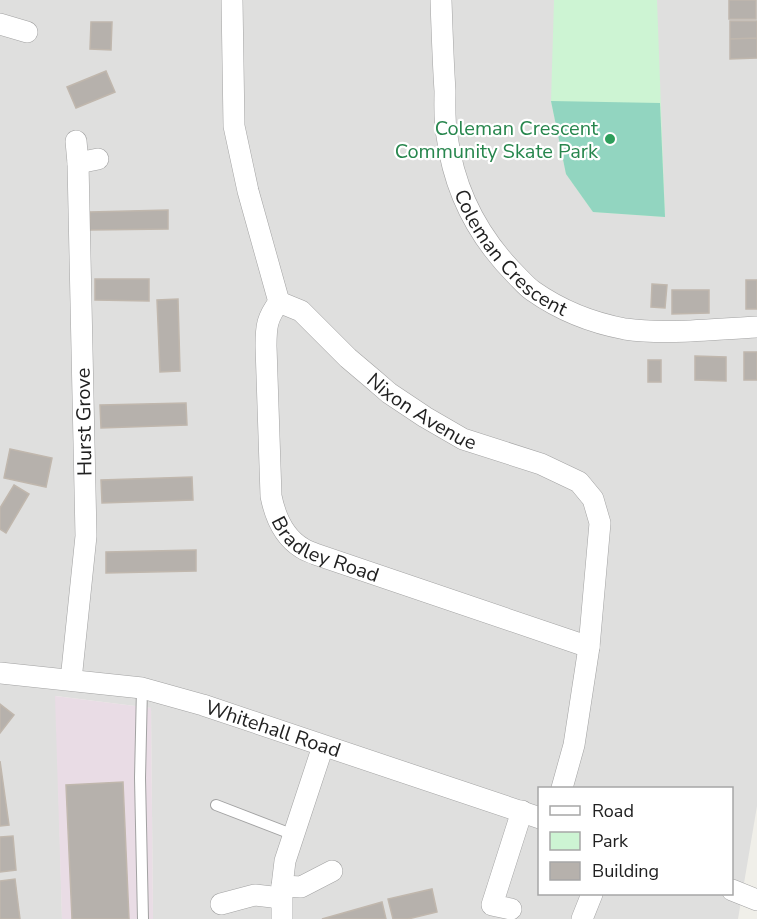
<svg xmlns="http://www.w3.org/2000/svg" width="757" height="919" font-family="'Nunito Sans',sans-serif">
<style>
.residential{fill:#dfdfde;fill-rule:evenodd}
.industrial{fill:#e9dce5}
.park{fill:#cdf4d3}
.pitch{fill:#92d5c0}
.building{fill:#b6b1ac;stroke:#c0b7ad;stroke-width:1.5}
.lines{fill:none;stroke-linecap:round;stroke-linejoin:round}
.lane-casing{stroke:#a2a2a2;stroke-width:12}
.street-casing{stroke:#a2a2a2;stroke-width:22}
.lane{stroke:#fff;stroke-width:10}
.street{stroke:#fff;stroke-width:21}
.leisure-dot{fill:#2e9e5b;stroke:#fff;stroke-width:2}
.labels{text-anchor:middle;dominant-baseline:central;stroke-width:4.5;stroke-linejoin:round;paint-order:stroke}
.leisure-label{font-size:20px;fill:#27864d;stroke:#fff;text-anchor:end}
.street-label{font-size:20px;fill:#212121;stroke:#fff}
</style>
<rect width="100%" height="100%" fill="#f0efe9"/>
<!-- residential -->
<path class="residential" d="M 0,0 L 757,0 L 757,806 L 738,919 L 153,919 L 151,708 L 56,696 L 62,919 L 0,919 ZM 540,788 L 732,788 L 732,894 L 540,894 Z"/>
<!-- industrial -->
<path class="industrial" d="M 55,696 L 151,708 L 153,919 L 62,919 Z"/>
<!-- park -->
<path class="park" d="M 554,0 L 657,0 L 665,217 L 593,212 L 566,174 L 551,101 Z"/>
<!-- pitch -->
<path class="pitch" d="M 551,101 L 660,103 L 665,217 L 593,212 L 566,174 Z"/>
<!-- building -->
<path class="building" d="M 729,0 L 756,0 L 756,19 L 729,19 Z
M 730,21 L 757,21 L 757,38 L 730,39 Z
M 91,22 L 112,22 L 111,50 L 90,49 Z
M 757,38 L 757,58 L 730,59 L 730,39 Z
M 106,71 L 115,92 L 76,108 L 67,87 Z
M 168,210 L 168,229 L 90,230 L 90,212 Z
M 95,279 L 149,279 L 149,301 L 95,300 Z
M 746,280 L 757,280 L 757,309 L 746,309 Z
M 652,284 L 667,285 L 665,308 L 651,307 Z
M 672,290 L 709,290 L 709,313 L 672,314 Z
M 178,299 L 180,371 L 160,372 L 157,300 Z
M 744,352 L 757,352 L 757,380 L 744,380 Z
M 695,356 L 726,357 L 726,381 L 695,380 Z
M 648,360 L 661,360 L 661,382 L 648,382 Z
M 186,403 L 187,425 L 101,428 L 100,405 Z
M 10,449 L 52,458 L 46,487 L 4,478 Z
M 192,477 L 193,500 L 102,503 L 101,480 Z
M 14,485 L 29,494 L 6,533 L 0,529 L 0,508 Z
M 196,550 L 196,571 L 106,573 L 106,552 Z
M 0,704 L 14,715 L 0,733 Z
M 0,761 L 9,825 L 0,826 Z
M 123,782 L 129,919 L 72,919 L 66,785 Z
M 13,836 L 16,870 L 0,872 L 0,837 Z
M 15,879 L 20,919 L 0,919 L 0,881 Z
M 432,889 L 437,912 L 408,919 L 393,919 L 388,899 Z
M 382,902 L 386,919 L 322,919 Z"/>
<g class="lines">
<defs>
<path id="lane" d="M 142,688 L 140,778 L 143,919
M 216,805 L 294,835"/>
<g id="street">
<path d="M 232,0 L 234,126 L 248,191 L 279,302"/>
<path id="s1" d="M 441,0 C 442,30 443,61 445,91 C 445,106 444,121 447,136 C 454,190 478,237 517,276 C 522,281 527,287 533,291 C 560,310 593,323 625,329 C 665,335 716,329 757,327"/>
<path d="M 0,24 L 27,32"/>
<path d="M 78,163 L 98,159"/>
<path id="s2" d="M 279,302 L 301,311 L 348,358 L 374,380 L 389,393 L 425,417 L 463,439 L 541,464 L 579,482 L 593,499 L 600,523 L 589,647 L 574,745 L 562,788"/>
<path id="s3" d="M 279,302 C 267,318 266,326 266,346 L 271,496 C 275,516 284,537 302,548 C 306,551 311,552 315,554 L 589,647"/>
<path id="s4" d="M 0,673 L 142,688 L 203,705 L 540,818"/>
<path d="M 71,680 L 86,536 L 78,163 L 76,141"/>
<path d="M 282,886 L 301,887 L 332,871"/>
<path d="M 732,890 L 757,900"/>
<path d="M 221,904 L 255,895 L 281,898"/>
<path d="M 511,909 L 492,905 L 522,811"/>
<path d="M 282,919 L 282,886 L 285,861 L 323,746"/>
<path d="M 582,919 L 592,894"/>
</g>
</defs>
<!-- lane casing -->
<use href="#lane" class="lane-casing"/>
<!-- street casing -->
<use href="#street" class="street-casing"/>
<!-- lane -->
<use href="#lane" class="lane"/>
<!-- street -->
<use href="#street" class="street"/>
</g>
<!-- markers -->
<circle class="leisure-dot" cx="610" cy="139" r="6"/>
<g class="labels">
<!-- leisure labels -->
<g class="leisure-label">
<text x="598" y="128">Coleman Crescent<tspan x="598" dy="23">Community Skate Park</tspan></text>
</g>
<!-- street labels -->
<g class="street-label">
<text stroke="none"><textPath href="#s1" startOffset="274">Coleman Crescent</textPath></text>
<text stroke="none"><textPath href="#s2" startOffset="182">Nixon Avenue</textPath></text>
<text transform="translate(84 422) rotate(-91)">Hurst Grove</text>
<text stroke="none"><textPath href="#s3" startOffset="280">Bradley Road</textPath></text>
<text stroke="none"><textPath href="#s4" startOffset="280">Whitehall Road</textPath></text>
</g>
</g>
<!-- legend -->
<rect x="538" y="787" width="195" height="108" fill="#ffffff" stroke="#a6a6a6" stroke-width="1.5"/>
<rect x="550" y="806" width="30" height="9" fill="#ffffff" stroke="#a6a6a6" stroke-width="1.5"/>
<text x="592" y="817" font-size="18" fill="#212121">Road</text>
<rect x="550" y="832" width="30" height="18" fill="#cdf4d3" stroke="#a6a6a6" stroke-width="1.5"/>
<text x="592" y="847" font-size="18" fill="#212121">Park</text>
<rect x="550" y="862" width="30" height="18" fill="#b6b1ac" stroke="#a6a6a6" stroke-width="1.5"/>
<text x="592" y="877" font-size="18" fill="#212121">Building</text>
</svg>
